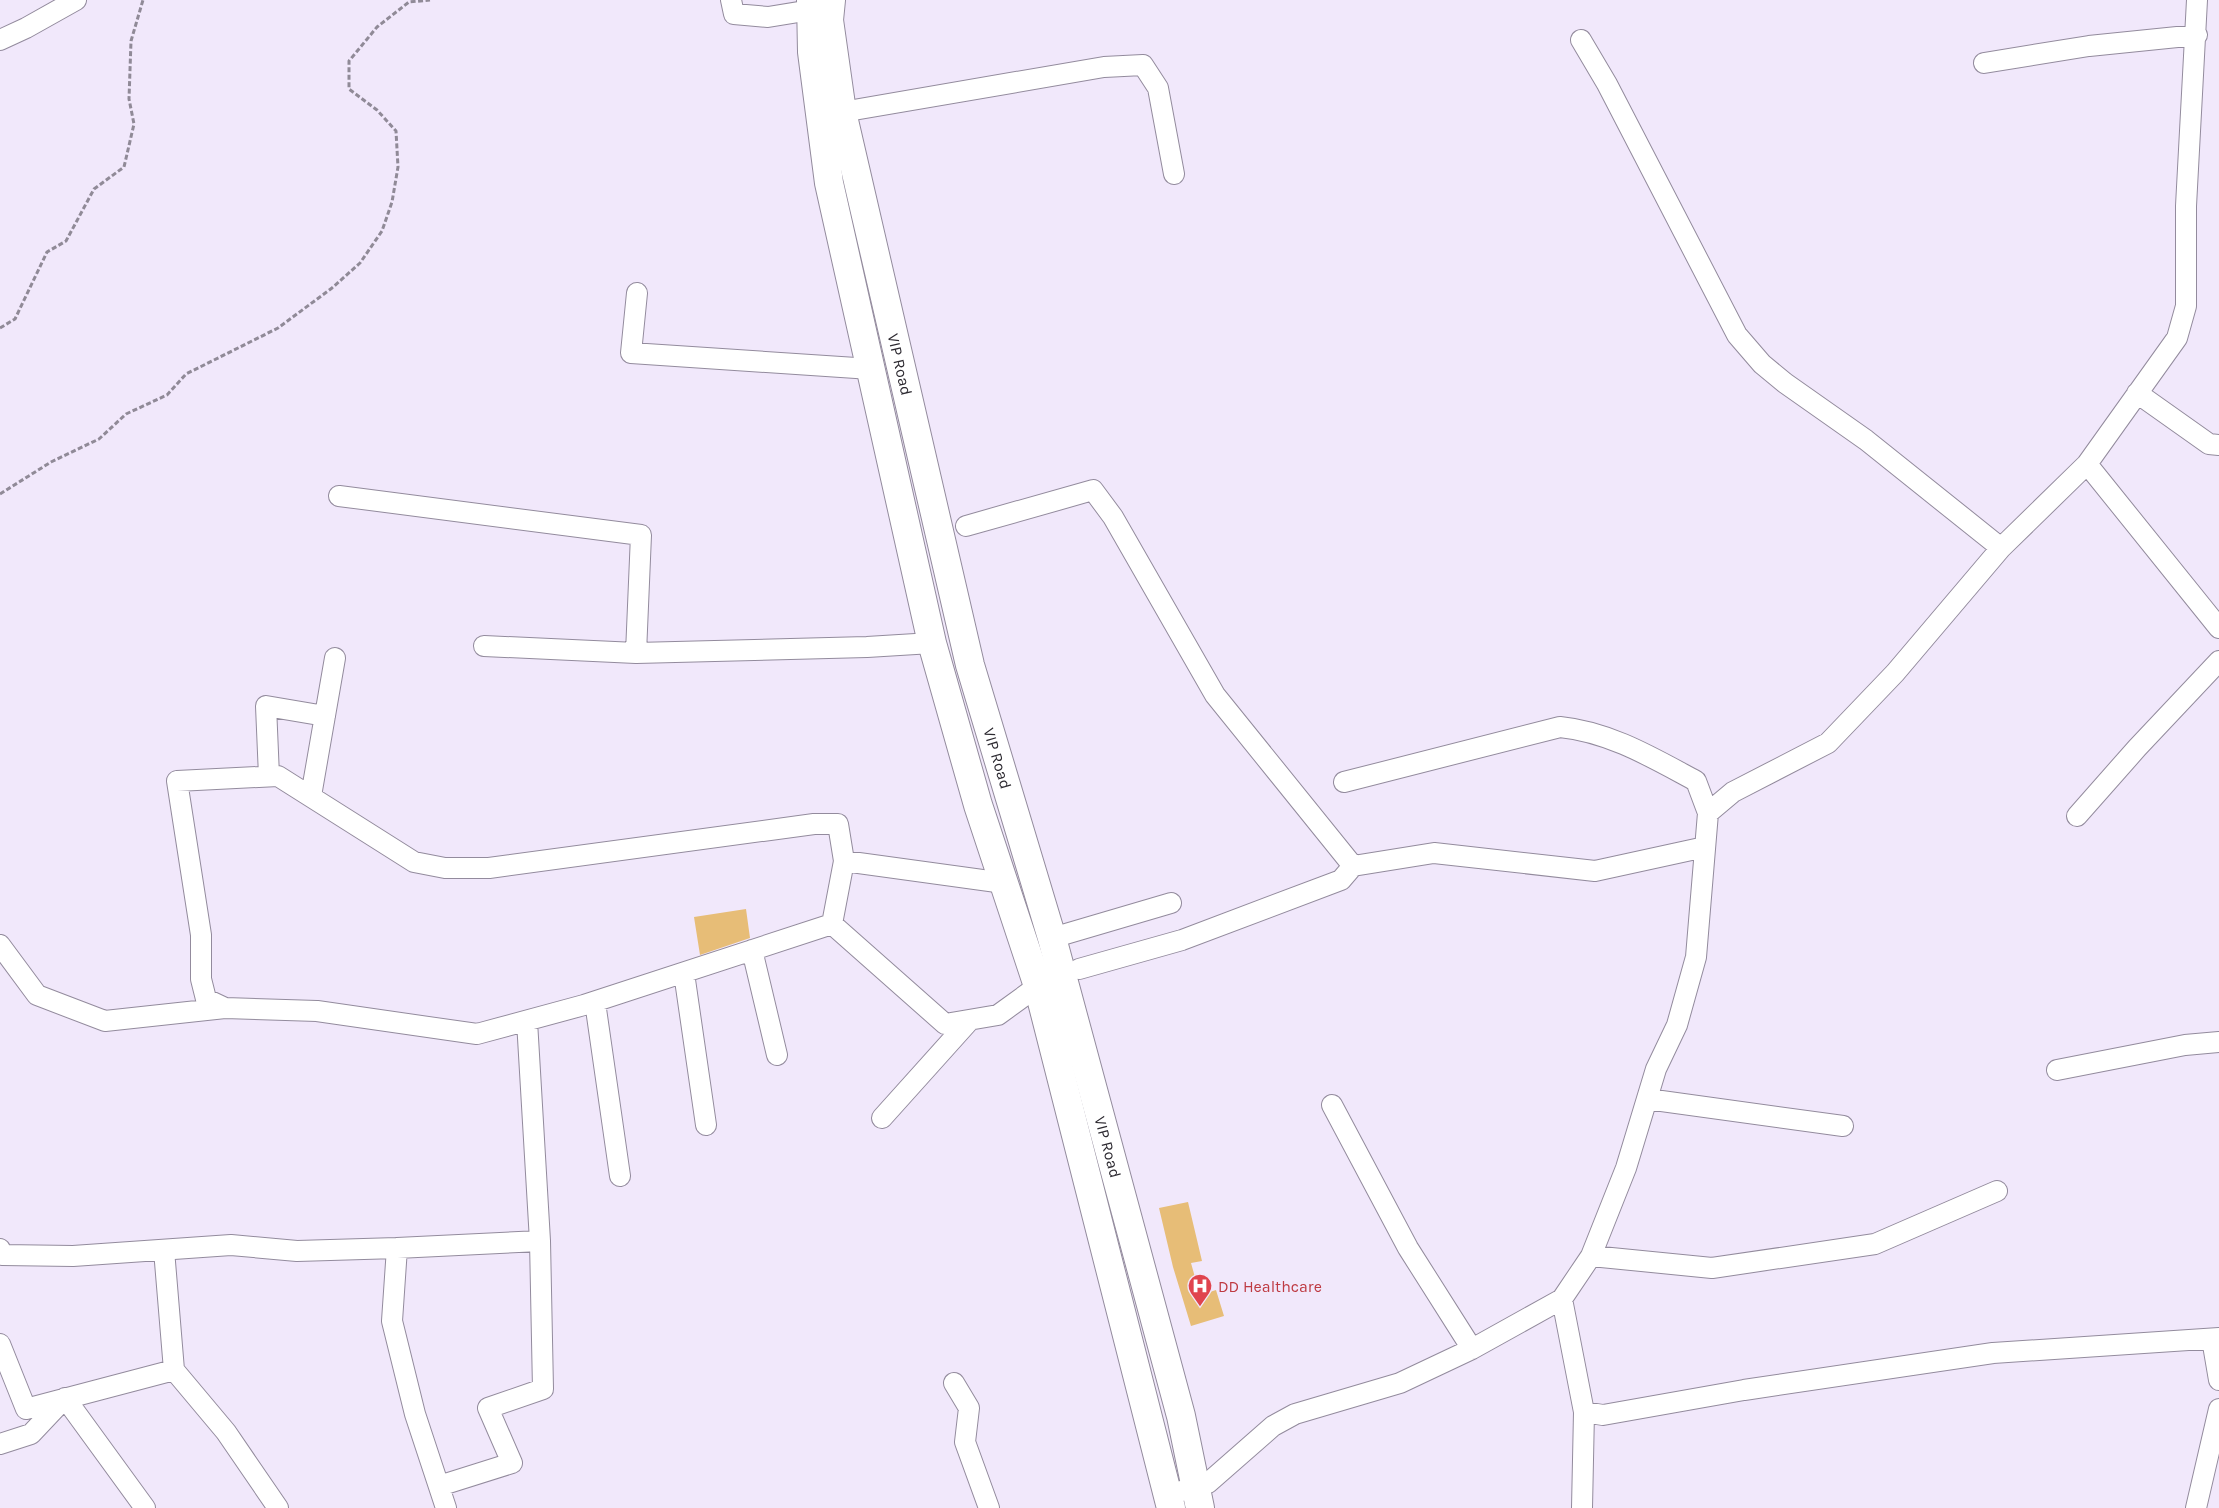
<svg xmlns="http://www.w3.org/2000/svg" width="2219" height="1508" font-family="Karla,sans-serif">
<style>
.building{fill:#e7bd77}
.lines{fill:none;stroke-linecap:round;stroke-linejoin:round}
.minor-casing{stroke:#938b9d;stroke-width:22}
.secondary-casing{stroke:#938b9d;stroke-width:30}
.path{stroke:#908a97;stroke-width:3;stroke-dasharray:5 2.5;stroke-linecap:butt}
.minor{stroke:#fff;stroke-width:20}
.secondary{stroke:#fff;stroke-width:28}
.labels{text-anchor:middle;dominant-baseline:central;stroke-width:4;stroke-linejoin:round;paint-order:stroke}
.street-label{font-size:16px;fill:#2d2a31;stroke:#f1e8fb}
.health-label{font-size:16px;fill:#be3a42;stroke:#f1e8fb;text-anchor:start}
</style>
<rect width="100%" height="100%" fill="#f1e8fb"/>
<!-- building -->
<path class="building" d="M 746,909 L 750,938 L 700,955 L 694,917 Z
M 1188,1202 L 1202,1261 L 1191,1263 L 1200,1295 L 1216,1290 L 1224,1316 L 1191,1326 L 1173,1267 L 1159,1208 Z"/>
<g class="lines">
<defs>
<path id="minor" d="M 731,0 L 734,14 L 768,17 L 811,10
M 0,40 L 26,28 L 76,0
M 1581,40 L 1607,84 L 1737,335 L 1762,364 L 1785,383 L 1866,440 L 2001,548
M 1984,63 L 2089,46 L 2197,35
M 842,112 L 1104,67 L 1143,65 L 1158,88 L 1174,174
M 637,293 L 631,353 L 871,369
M 2137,393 L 2209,444 L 2219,445
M 2087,464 L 2219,628
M 339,496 L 641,535 L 636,653 L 867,647 L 932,643
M 966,526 L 1093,490 L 1113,517 L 1215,695 L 1353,866
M 484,646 L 636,653
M 269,776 L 266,706 L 325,716
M 1344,782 L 1560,727 C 1610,732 1653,758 1696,781 L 1708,813
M 311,796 L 335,658
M 2077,816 L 2137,748 L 2219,661
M 832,924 L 945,1024 L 998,1015 L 1038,986
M 1052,938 L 1171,903
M 0,945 L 37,995 L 105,1021 L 225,1008 L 317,1011 L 477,1034 L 584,1005 L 832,924 L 844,861 L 1004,883
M 752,950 L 777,1055
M 1079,969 L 1182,940 L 1341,880 L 1353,866 L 1434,853 L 1595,871 L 1705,847
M 684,973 L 706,1125
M 595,1002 L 620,1176
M 225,1008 L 206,999 L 201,979 L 201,935 L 177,781 L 278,776 L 414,862 L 445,868 L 489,868 L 814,824 L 838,824 L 844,861
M 527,1021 L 540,1241
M 2057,1070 L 2185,1045 L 2219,1042
M 1647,1099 L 1843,1126
M 1332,1105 L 1408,1248 L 1472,1349
M 882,1118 L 970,1020
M 397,1248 L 540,1241 L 543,1389 L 488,1408 L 512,1463 L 439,1486
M 0,1249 L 2,1255 L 73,1256 L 231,1245 L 297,1251 L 397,1248 L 392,1321 L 415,1414 L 446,1508
M 164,1250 L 174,1370 L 226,1432 L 278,1508
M 1591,1256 L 1712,1268 L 1875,1244 L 1997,1191
M 1562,1299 L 1584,1412 L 1603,1415 L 1744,1390 L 1993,1353 L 2219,1338
M 2212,1339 L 2219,1380
M 0,1344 L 26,1409 L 174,1370
M 954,1383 L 969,1408 L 965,1442 L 989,1508
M 0,1444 L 31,1434 L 65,1398 L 145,1508
M 1168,1495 L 1208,1483 L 1273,1426 L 1295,1414 L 1400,1383 L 1472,1349 L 1562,1299 L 1591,1256 L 1626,1168 L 1656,1069 L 1677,1025 L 1696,957 L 1708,813 L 1733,792 L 1828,743 L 1895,673 L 2001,548 L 2087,464 L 2177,338 L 2186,306 L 2186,206 L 2197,0
M 1582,1508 L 1584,1412
M 2196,1508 L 2219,1409"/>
<g id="secondary">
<path d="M 811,0 L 812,52 L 829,183 L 932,643 L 978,805 L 1038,986 L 1171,1508"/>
<path id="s1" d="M 831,0 L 829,20 L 842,112 L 970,665 L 1052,938 L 1181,1416 L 1200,1508"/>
</g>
</defs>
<!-- minor casing -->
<use href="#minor" class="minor-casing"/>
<!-- secondary casing -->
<use href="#secondary" class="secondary-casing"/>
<!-- path -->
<path class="path" d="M 0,328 L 15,319 L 47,252 L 66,241 L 94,189 L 124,167 L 134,124 L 129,99 L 131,41 L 143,0
M 0,494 L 51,462 L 99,439 L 126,414 L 167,395 L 186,374 L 278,328 L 332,288 L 360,263 L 382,231 L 392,202 L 398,167 L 396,131 L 377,110 L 349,89 L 349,61 L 377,27 L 409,2 L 430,0"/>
<!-- minor -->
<use href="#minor" class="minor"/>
<!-- secondary -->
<use href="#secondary" class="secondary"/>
</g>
<!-- icons -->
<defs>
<symbol id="hospital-pin" viewBox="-11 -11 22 30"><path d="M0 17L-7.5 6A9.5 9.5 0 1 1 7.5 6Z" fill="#e0444e" stroke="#f1e8fb"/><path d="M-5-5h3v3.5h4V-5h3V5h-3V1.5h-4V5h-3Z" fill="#fff"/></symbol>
</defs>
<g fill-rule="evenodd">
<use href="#hospital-pin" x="1186" y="1272" width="28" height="38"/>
</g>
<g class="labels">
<!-- street labels -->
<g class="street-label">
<text stroke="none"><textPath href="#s1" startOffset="372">VIP Road</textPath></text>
<text stroke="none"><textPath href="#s1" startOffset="778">VIP Road</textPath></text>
<text stroke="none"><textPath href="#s1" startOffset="1182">VIP Road</textPath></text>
</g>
<!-- health labels -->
<g class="health-label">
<text x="1218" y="1286">DD Healthcare</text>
</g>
</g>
</svg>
